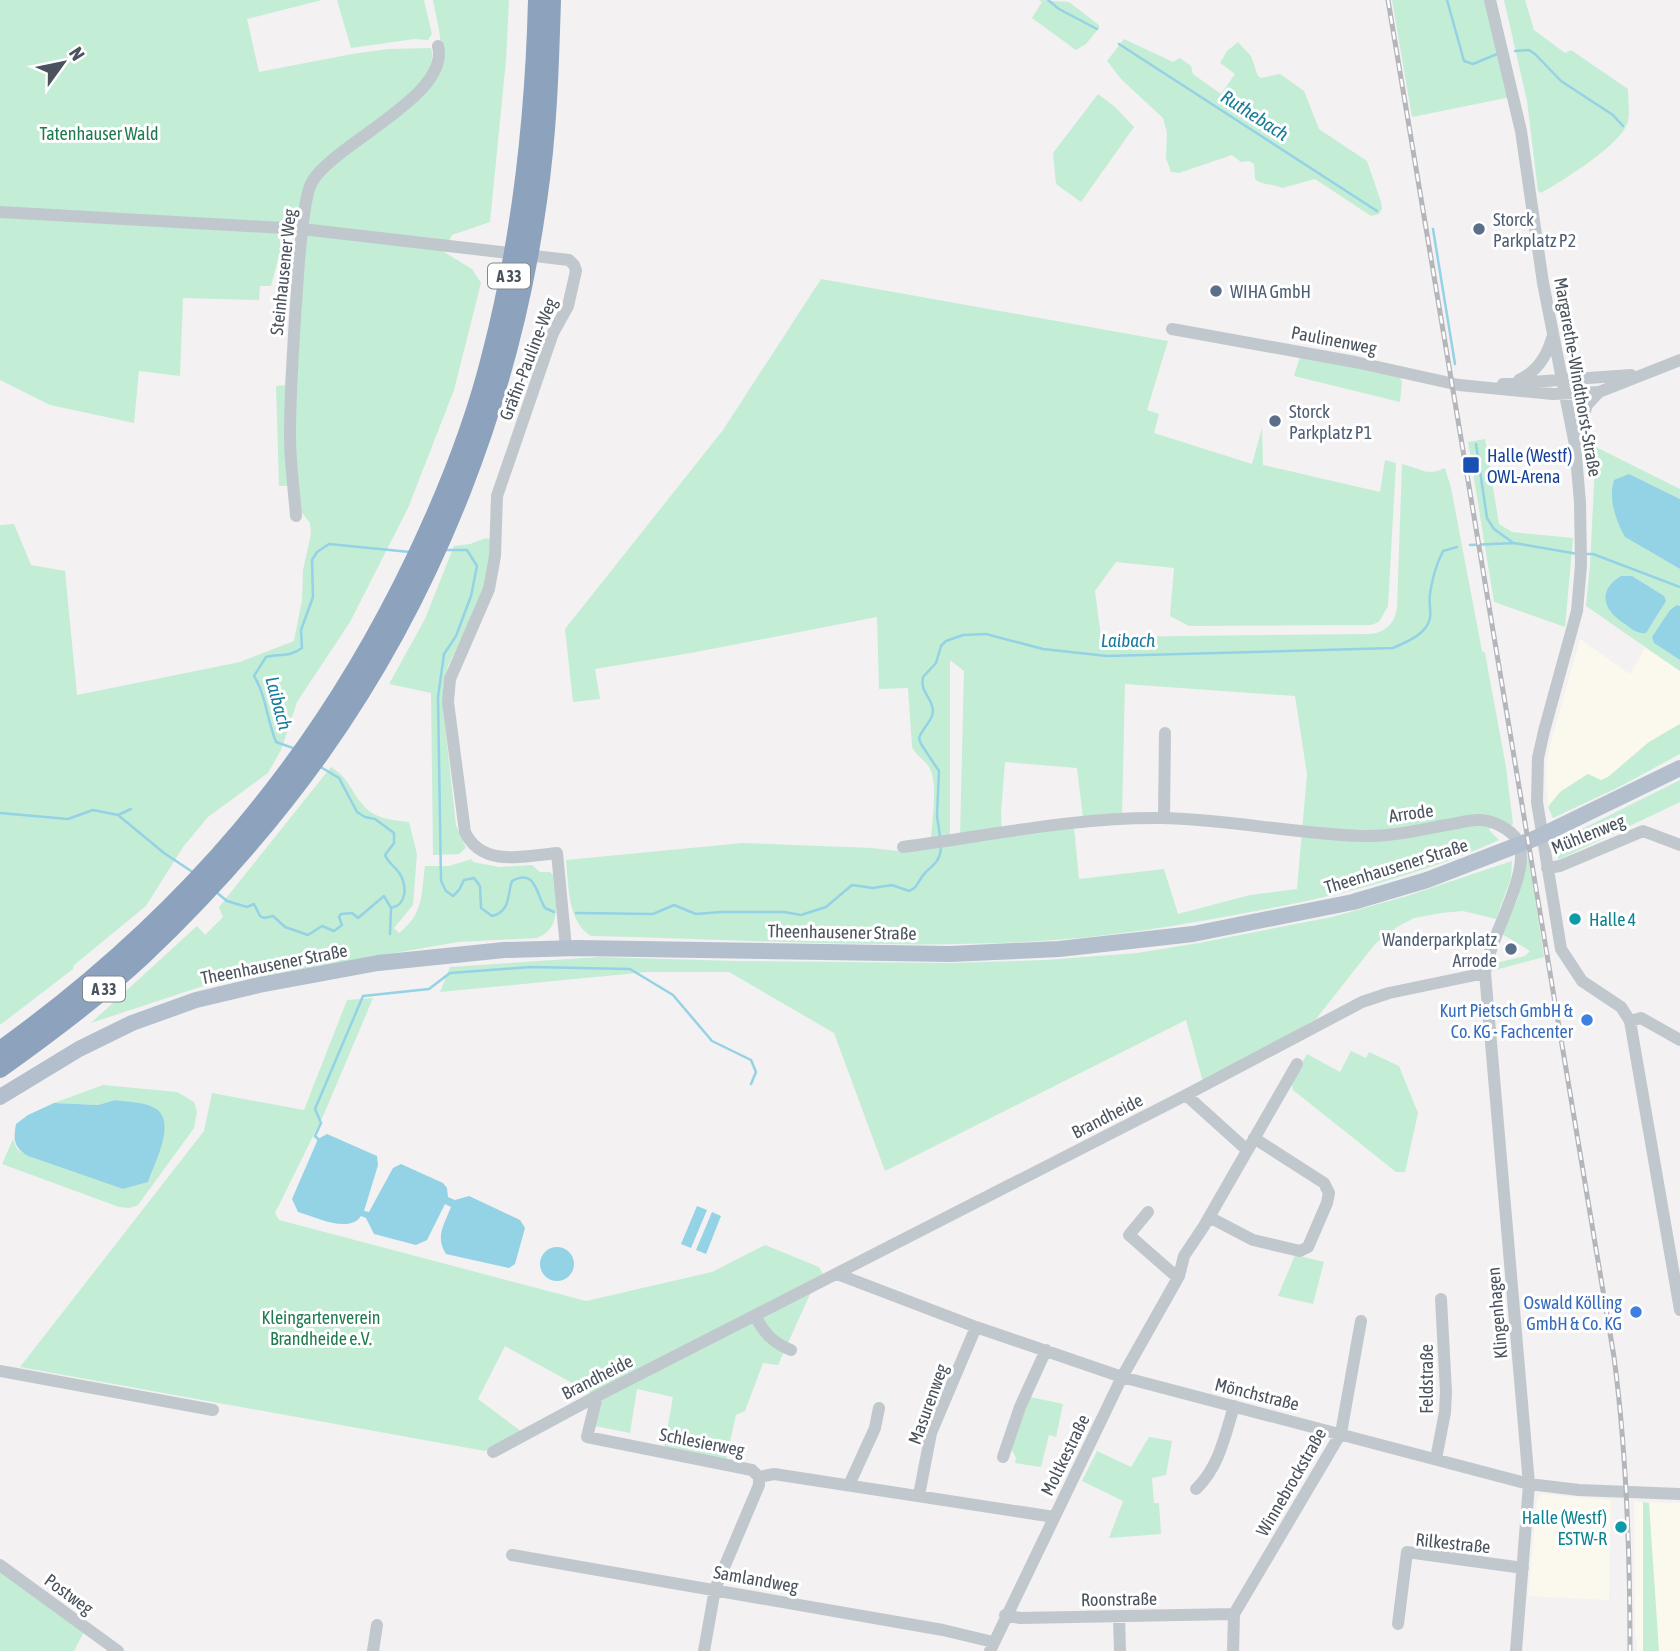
<svg xmlns="http://www.w3.org/2000/svg" width="1680" height="1651" font-family="'Asap Condensed',sans-serif">
<style>
.commercial{fill:#fbf8ed}
.green{fill:#c4edd5}
.water{fill:#94d2e6}
.lines{fill:none;stroke-linecap:round;stroke-linejoin:round}
.stream{stroke:#94d2e6;stroke-width:2.5}
.minor{stroke:#c0c8ce;stroke-width:12}
.major{stroke:#b3bfcd;stroke-width:16}
.highway{stroke:#8da2bc;stroke-width:18}
.rail-casing{stroke:#b4b6bb;stroke-width:5}
.rail{stroke:#fff;stroke-width:2.5;stroke-dasharray:8;stroke-linecap:butt}
.service-dot{fill:#5c6f8a;stroke:#fff;stroke-width:2.5}
.transit-dot{fill:#1a4fb4;stroke:#fff;stroke-width:2.5}
.culture-dot{fill:#0f9aa8;stroke:#fff;stroke-width:2.5}
.shop-dot{fill:#3f7fe0;stroke:#fff;stroke-width:2.5}
.labels{text-anchor:middle;dominant-baseline:central;stroke-width:6;stroke-linejoin:round;paint-order:stroke}
.shield{fill:#fff;stroke:#80878e;stroke-width:2}
.shield-label{font-size:16px;font-weight:bold;fill:#4a535d}
.park-label{font-size:18px;fill:#1e7b50;stroke:#fff}
.service-label{font-size:18px;fill:#4e5e75;stroke:#fff;text-anchor:start}
.street-label{font-size:18px;fill:#4a535d;stroke:#fff}
.transit-label{font-size:18px;fill:#164399;stroke:#fff;text-anchor:start}
.culture-label{font-size:18px;fill:#0d838f;stroke:#fff;text-anchor:start}
.shop-label{font-size:18px;fill:#366cbe;stroke:#fff;text-anchor:end}
.water-label{font-size:19px;font-style:italic;fill:#177b9c;stroke:#fff}
</style>
<rect width="100%" height="100%" fill="#f3f1f1"/>
<!-- commercial -->
<path class="commercial" d="M 1580,639 L 1630,674 L 1645,648 L 1680,671 L 1680,724 L 1649,742 L 1608,777 L 1601,780 L 1587,774 L 1560,792 L 1548,807 L 1546,768 L 1549,749 Z
M 1542,1494 L 1611,1500 L 1609,1600 L 1528,1596 L 1537,1498 Z
M 1634,1502 L 1680,1503 L 1680,1651 L 1637,1651 L 1637,1639 L 1635,1638 Z"/>
<!-- green -->
<path class="green" d="M 0,0 L 322,0 L 247,19 L 259,72 L 352,54 L 389,49 L 431,48 C 436,63 424,79 417,91 C 452,63 440,39 433,0 L 509,0 L 506,60 L 490,222 L 452,235 L 444,252 L 472,269 L 481,283 L 454,390 L 408,508 L 350,622 L 297,702 L 281,750 L 268,773 L 208,817 L 183,847 L 146,906 L 74,965 L 73,969 L 0,1025 L 0,525 L 14,524 L 31,565 L 65,571 L 77,695 L 240,662 L 294,641 L 302,600 L 303,570 L 311,534 L 310,523 L 299,509 L 295,486 L 279,486 L 276,386 L 285,385 L 299,234 L 285,233 L 271,286 L 260,286 L 259,300 L 183,298 L 180,376 L 139,371 L 134,423 L 50,405 L 0,380 Z
M 337,0 L 424,0 L 432,34 L 428,40 L 414,39 L 351,48 Z
M 1039,0 L 1069,2 L 1099,25 L 1099,28 L 1086,44 L 1076,50 L 1032,18 L 1042,2 Z
M 1392,0 L 1485,0 L 1511,97 L 1412,117 Z
M 1504,0 L 1525,0 L 1534,30 L 1565,53 L 1571,50 L 1628,89 C 1628,99 1630,112 1628,121 C 1623,144 1562,181 1541,193 L 1538,191 L 1527,101 Z
M 1124,39 L 1173,62 L 1180,58 L 1191,66 L 1193,74 L 1221,94 L 1235,74 L 1220,63 L 1227,51 L 1238,42 L 1251,56 L 1258,76 L 1261,78 L 1280,74 L 1304,91 L 1319,129 L 1367,161 L 1381,202 L 1382,209 L 1379,214 L 1371,216 L 1315,179 L 1282,188 C 1272,183 1263,186 1255,179 L 1254,164 L 1249,161 L 1241,162 L 1232,155 L 1179,173 L 1171,172 L 1166,158 L 1167,133 L 1163,118 L 1121,79 L 1107,61 Z
M 1098,94 L 1115,107 L 1134,127 L 1081,202 L 1056,184 L 1053,153 Z
M 821,279 L 1168,341 L 1147,410 L 1159,414 L 1154,433 L 1252,464 L 1262,428 L 1263,465 L 1380,492 L 1385,460 L 1396,463 L 1388,606 L 1379,622 L 1371,625 L 1189,626 L 1170,616 L 1174,568 L 1116,562 L 1095,591 L 1101,637 L 1371,634 C 1386,632 1395,623 1397,608 L 1402,464 C 1421,468 1425,477 1445,468 L 1451,488 L 1482,651 L 1485,653 L 1506,767 L 1513,824 L 1510,826 L 1494,820 L 1489,830 L 1499,840 C 1423,874 1343,895 1261,910 C 1183,925 1105,938 1025,942 C 881,949 736,939 591,936 C 567,921 569,886 566,860 L 743,843 L 872,848 L 906,852 L 1074,827 L 1079,879 L 1164,869 L 1178,914 L 1250,895 L 1297,889 L 1307,774 L 1295,696 L 1125,684 L 1122,816 L 1083,818 L 1077,768 L 1005,762 L 1001,813 L 1002,831 L 960,837 L 964,671 L 950,660 L 950,836 L 931,838 C 932,820 938,784 930,769 C 926,760 916,756 912,747 L 908,688 L 879,689 L 877,617 L 691,653 L 595,669 L 600,699 L 573,702 L 565,629 L 723,430 Z
M 1300,357 L 1399,376 L 1402,382 L 1400,402 L 1294,376 Z
M 1485,439 L 1499,524 L 1512,532 L 1573,538 L 1565,627 L 1494,602 L 1468,442 Z
M 1596,447 L 1680,489 L 1680,499 L 1629,474 L 1625,537 L 1680,569 L 1680,606 L 1677,605 L 1655,643 L 1680,660 L 1680,671 L 1586,606 L 1590,565 Z
M 486,538 L 491,540 L 486,587 L 448,666 L 443,686 L 445,725 L 456,825 L 466,848 L 459,854 L 433,855 L 431,693 L 389,684 L 425,619 L 454,546 L 470,544 Z
M 1680,724 L 1680,754 L 1619,787 L 1553,818 L 1548,807 L 1560,792 L 1588,774 L 1601,780 L 1608,777 L 1649,742 Z
M 331,767 C 350,779 349,789 363,805 C 374,819 393,820 409,822 L 417,854 L 413,905 L 394,928 L 399,933 C 424,914 421,895 425,866 L 449,866 L 472,859 L 473,862 L 499,867 L 532,865 L 540,872 L 550,872 L 553,875 C 555,899 564,927 537,938 L 458,942 L 200,987 L 91,1023 L 197,926 L 205,935 L 223,917 L 219,907 Z
M 1680,780 L 1680,802 L 1558,860 L 1558,841 Z
M 1528,854 L 1544,957 L 1491,971 L 1492,964 L 1525,956 L 1530,951 L 1502,934 L 1518,898 Z
M 1512,861 L 1511,878 L 1496,919 L 1463,911 L 1441,913 L 1414,918 L 1397,927 L 1375,944 L 1316,1019 L 1203,1082 L 1186,1020 L 885,1171 L 834,1033 L 729,972 L 647,972 L 440,992 L 450,967 L 599,957 L 735,961 L 950,963 L 1046,960 L 1137,953 L 1199,943 L 1332,917 L 1407,896 Z
M 373,998 L 324,1114 L 275,1213 L 279,1220 L 586,1301 L 712,1272 L 765,1245 L 819,1267 L 824,1276 L 592,1394 L 505,1346 L 478,1399 L 522,1432 L 485,1451 L 20,1367 L 204,1131 L 212,1093 L 304,1110 L 347,1000 Z
M 1351,1051 L 1366,1058 L 1369,1052 L 1399,1066 L 1418,1113 L 1405,1172 L 1396,1172 L 1293,1090 L 1291,1081 L 1307,1054 L 1340,1072 Z
M 103,1085 L 177,1092 L 194,1102 L 197,1112 L 194,1128 L 138,1205 L 130,1208 L 119,1207 L 2,1164 L 13,1139 L 17,1149 L 28,1156 L 123,1189 L 148,1182 L 154,1107 L 115,1100 L 98,1105 L 54,1103 Z
M 1295,1255 L 1324,1262 L 1313,1304 L 1278,1296 Z
M 811,1292 L 778,1365 L 763,1363 L 745,1411 L 736,1415 L 726,1460 L 664,1448 L 673,1397 L 637,1389 L 630,1433 L 595,1426 L 602,1396 Z
M 1030,1397 L 1063,1404 L 1056,1437 L 1049,1435 L 1041,1467 L 1015,1463 L 1016,1458 L 1011,1448 Z
M 1149,1437 L 1172,1441 L 1166,1475 L 1152,1478 L 1154,1503 L 1159,1503 L 1161,1534 L 1109,1538 L 1123,1501 L 1082,1481 L 1097,1451 L 1131,1467 Z
M 1643,1502 L 1649,1503 L 1659,1651 L 1643,1651 Z
M 0,1570 L 84,1632 L 74,1651 L 0,1651 Z"/>
<!-- water -->
<path class="water" d="M 1629,474 L 1680,499 L 1680,569 L 1625,537 C 1616,521 1608,499 1614,480 Z
M 1621,576 L 1632,576 L 1664,596 L 1666,601 L 1646,633 C 1637,634 1632,629 1625,624 C 1604,611 1596,591 1621,576 Z
M 1677,605 L 1680,606 L 1680,660 L 1654,643 L 1652,637 L 1670,610 Z
M 115,1100 C 127,1102 142,1102 153,1107 C 179,1119 154,1163 148,1182 L 123,1189 L 28,1156 C 14,1147 13,1141 16,1124 L 28,1115 L 54,1103 L 98,1105 Z
M 327,1134 L 377,1156 L 378,1165 L 364,1211 L 369,1212 L 393,1168 L 401,1164 L 443,1183 L 447,1188 L 448,1197 L 455,1200 L 469,1196 L 520,1220 L 525,1228 L 515,1264 L 509,1268 L 446,1254 C 435,1237 444,1225 451,1207 L 445,1204 L 427,1240 L 416,1245 L 374,1234 L 366,1218 L 361,1216 C 349,1234 316,1217 298,1212 L 292,1199 L 318,1139 Z
M 697,1206 L 707,1210 L 691,1248 L 681,1244 Z
M 712,1212 L 721,1216 L 706,1254 L 696,1250 Z
M540 1264a17 17 0 1 1 34 0a17 17 0 1 1-34 0Z"/>
<g class="lines">
<!-- stream -->
<path class="stream" d="M 1048,0 L 1059,9 L 1097,29
M 1447,0 L 1464,61 L 1473,64 L 1497,54
M 1119,44 L 1377,211
M 1515,51 L 1529,50 L 1535,54 L 1561,81 L 1613,115 L 1623,126
M 1433,229 L 1455,364
M 1476,444 L 1487,518 L 1494,529 L 1512,542
M 1470,545 L 1514,543 L 1578,554
M 445,550 L 467,550 L 477,566 L 471,596 L 456,636 L 444,654 L 438,697 L 441,881 L 446,891 L 453,896 L 459,890 L 464,880 L 474,878 L 480,886 L 481,908 L 492,916 C 511,911 507,895 512,881 C 536,868 536,894 545,908 L 554,912
M 1584,554 L 1593,554 L 1680,587
M 293,748 L 276,742 C 267,720 266,695 254,676 L 266,657 C 278,654 290,657 302,648 L 301,630 L 313,597 L 312,560 L 317,552 L 329,544 L 410,552
M 0,813 L 68,819 L 93,810 L 118,815 L 164,853 L 194,873
M 118,815 L 131,809
M 940,836 L 937,816 L 939,771 L 921,744 L 919,738 C 922,728 933,721 933,711 C 932,696 920,694 923,677 L 936,663 L 941,646 L 946,641 L 963,635 L 986,634 L 1043,649 L 1107,656 L 1393,648 C 1404,643 1418,638 1426,627 C 1434,617 1428,606 1430,594 C 1432,579 1436,565 1443,551 L 1457,547
M 215,891 L 227,901 L 247,907 L 254,904 L 260,916 L 264,918 L 273,916 L 285,927 L 308,935 L 322,926 L 334,931 L 342,925 L 339,917 L 341,914 L 352,913 L 358,918 L 384,896 L 391,908 C 407,905 407,886 400,874 C 395,866 388,863 385,855 L 394,843 L 394,833 L 375,819 L 365,817 L 357,812 L 339,778 L 319,766
M 576,913 L 653,914 L 674,905 L 696,914 L 721,912 L 784,912 L 801,915 L 826,907 L 852,885 L 873,888 L 892,885 L 909,891 C 919,887 918,880 925,873 C 934,864 940,861 941,848
M 390,934 L 391,909
M 318,1139 L 315,1136 L 321,1123 L 315,1109 L 363,996 L 429,989 L 450,973 L 530,967 L 630,969 L 673,995 L 712,1041 L 751,1060 L 756,1072 L 751,1084"/>
<!-- minor -->
<path class="minor" d="M 1490,0 L 1521,131 L 1543,283 L 1575,445 L 1580,502 L 1581,565 L 1577,611 L 1544,731 L 1538,758 L 1537,802 L 1561,949 L 1582,981 L 1621,1007 L 1630,1021 L 1680,1310
M 0,212 L 302,229 L 569,260 L 574,265 L 576,271 L 568,306 L 553,333 L 497,496 L 495,556 L 489,589 L 450,679 L 448,702 L 465,832 C 482,868 524,856 557,853 L 566,948
M 1172,329 L 1355,362 L 1459,385 L 1553,394 L 1599,392 L 1680,360
M 1519,380 C 1536,372 1547,356 1552,338
M 1503,384 L 1631,375
M 1576,438 L 1587,405 L 1599,392
M 296,516 C 294,490 290,463 290,436 C 290,378 295,319 299,261 C 301,243 304,195 312,182 C 333,144 451,96 438,46
M 1164,818 L 1165,733
M 903,847 C 988,836 1075,817 1161,818 C 1228,819 1295,834 1362,836 C 1389,837 1419,830 1446,825 C 1456,824 1467,820 1477,820 C 1491,819 1511,829 1518,841 C 1533,871 1488,939 1485,973 L 1529,1484 L 1516,1651
M 1547,868 L 1560,866 L 1643,831 L 1680,845
M 1630,1021 L 1641,1018 L 1680,1040
M 1186,1095 L 1247,1150
M 1148,1212 L 1129,1235 L 1178,1278
M 1209,1217 L 1253,1240 L 1300,1251 L 1308,1247 L 1327,1203 L 1329,1193 L 1324,1183 L 1254,1138
M 837,1274 L 976,1327 L 1122,1377 L 1529,1484 L 1579,1490 L 1680,1494
M 755,1316 C 764,1333 773,1343 791,1350
M 0,1371 L 213,1410
M 597,1396 L 587,1437 L 752,1470 L 759,1477
M 493,1452 L 597,1396 L 1186,1095 L 1362,1002 L 1389,993 L 1485,973
M 1003,1457 L 1020,1407 L 1046,1350
M 1436,1459 L 1445,1412 L 1446,1392 L 1441,1299
M 759,1477 L 774,1474 L 1054,1517
M 849,1485 L 875,1428 L 879,1408
M 1196,1489 C 1219,1467 1225,1436 1234,1406
M 919,1495 L 931,1433 L 976,1327
M 512,1555 L 943,1630 L 993,1642
M 0,1565 L 118,1651
M 1005,1615 L 1020,1618 L 1234,1614
M 1119,1617 L 1120,1651
M 1398,1624 L 1407,1552 L 1523,1568
M 373,1651 L 377,1625
M 704,1651 L 715,1589 L 759,1485 L 759,1477
M 990,1651 L 1122,1377 L 1179,1276 L 1184,1256 L 1204,1226 L 1297,1064
M 1233,1651 L 1234,1614 L 1341,1433 L 1361,1321"/>
<!-- major -->
<path class="major" d="M 0,1097 L 79,1049 L 132,1023 L 196,1000 L 259,985 L 378,963 L 504,950 L 578,948 L 950,954 L 1059,949 L 1193,934 L 1353,902 L 1427,880 L 1536,838 L 1680,768"/>
<!-- highway -->
<path class="highway" d="M 0,1050 C 184,918 319,760 416,556 C 447,491 474,423 491,354 C 521,238 534,120 537,0
M 0,1069 C 49,1034 99,997 143,956 C 208,894 269,826 321,753 C 436,591 511,397 538,201 C 548,134 550,67 552,0"/>
<defs>
<path id="rail" d="M 1388,0 L 1614,1357 C 1627,1455 1630,1552 1630,1651"/>
</defs>
<!-- rail casing -->
<use href="#rail" class="rail-casing"/>
<!-- rail -->
<use href="#rail" class="rail"/>
</g>
<!-- markers -->
<g class="service-dot">
<circle cx="1479" cy="229" r="7"/>
<circle cx="1216" cy="291" r="7"/>
<circle cx="1275" cy="421" r="7"/>
<circle cx="1511" cy="949" r="7"/>
</g>
<rect class="transit-dot" x="1462" y="456" width="18" height="18" rx="3.5"/>
<g class="culture-dot">
<circle cx="1575" cy="919" r="7"/>
<circle cx="1621" cy="1527" r="7"/>
</g>
<g class="shop-dot">
<circle cx="1587" cy="1020" r="7"/>
<circle cx="1636" cy="1312" r="7"/>
</g>
<g class="labels">
<!-- shield labels -->
<g class="shield">
<rect x="488" y="263.5" width="42" height="25" rx="5"/>
<rect x="83" y="976.5" width="42" height="25" rx="5"/>
</g>
<g class="shield-label">
<text x="509" y="276">A 33</text>
<text x="104" y="989">A 33</text>
</g>
<!-- park labels -->
<g class="park-label">
<text x="99" y="133">Tatenhauser Wald</text>
<text x="321" y="1317">Kleingartenverein<tspan x="321" dy="21">Brandheide e.V.</tspan></text>
</g>
<!-- service labels -->
<g class="service-label">
<text x="1493" y="219">Storck<tspan x="1493" dy="21">Parkplatz P2</tspan></text>
<text x="1230" y="291">WIHA GmbH</text>
<text x="1289" y="411">Storck<tspan x="1289" dy="21">Parkplatz P1</tspan></text>
<text x="1497" y="939" text-anchor="end">Wanderparkplatz<tspan x="1497" dy="21">Arrode</tspan></text>
</g>
<!-- street labels -->
<g class="street-label">
<text transform="translate(283 272) rotate(-84)">Steinhausener Weg</text>
<text transform="translate(1334 340) rotate(11)">Paulinenweg</text>
<text transform="translate(528 359) rotate(-69)">Gräfin-Pauline-Weg</text>
<text transform="translate(1578 377) rotate(80)">Margarethe-Windthorst-Straße</text>
<text transform="translate(1411 813) rotate(-8)">Arrode</text>
<text transform="translate(1588 834) rotate(-22)">Mühlenweg</text>
<text transform="translate(1396 866) rotate(-17)">Theenhausener Straße</text>
<text transform="translate(842 932) rotate(1)">Theenhausener Straße</text>
<text transform="translate(274 964) rotate(-11)">Theenhausener Straße</text>
<text transform="translate(1107 1116) rotate(-27)">Brandheide</text>
<text transform="translate(1497 1313) rotate(-95)">Klingenhagen</text>
<text transform="translate(597 1377) rotate(-27)">Brandheide</text>
<text transform="translate(1426 1379) rotate(-90)">Feldstraße</text>
<text transform="translate(1257 1394) rotate(14)">Mönchstraße</text>
<text transform="translate(928 1404) rotate(-70)">Masurenweg</text>
<text transform="translate(702 1442) rotate(11)">Schlesierweg</text>
<text transform="translate(1065 1455) rotate(-64)">Moltkestraße</text>
<text transform="translate(1291 1482) rotate(-60)">Winnebrockstraße</text>
<text transform="translate(1453 1543) rotate(6)">Rilkestraße</text>
<text transform="translate(756 1579) rotate(10)">Samlandweg</text>
<text transform="translate(69 1594) rotate(36)">Postweg</text>
<text transform="translate(1119 1599) rotate(-1)">Roonstraße</text>
</g>
<!-- transit labels -->
<g class="transit-label">
<text x="1487" y="455">Halle (Westf)<tspan x="1487" dy="21">OWL-Arena</tspan></text>
</g>
<!-- culture labels -->
<g class="culture-label">
<text x="1589" y="919">Halle 4</text>
<text x="1607" y="1517" text-anchor="end">Halle (Westf)<tspan x="1607" dy="21">ESTW-R</tspan></text>
</g>
<!-- shop labels -->
<g class="shop-label">
<text x="1573" y="1010">Kurt Pietsch GmbH &amp;<tspan x="1573" dy="21">Co. KG - Fachcenter</tspan></text>
<text x="1622" y="1302">Oswald Kölling<tspan x="1622" dy="21">GmbH &amp; Co. KG</tspan></text>
</g>
<!-- water labels -->
<g class="water-label">
<text transform="translate(1255 115) rotate(33)">Ruthebach</text>
<text x="1128" y="640">Laibach</text>
<text transform="translate(279 703) rotate(75)">Laibach</text>
</g>
</g>
<!-- north arrow -->
<g transform="translate(63 63) rotate(57)" stroke="#ffffff" stroke-width="5" paint-order="stroke">
<path d="M0-5L12 26L0 18L-12 26Z" fill="#4a535d"/>
<text y="-10" font-size="19" font-weight="bold" text-anchor="middle" fill="#4a535d">N</text>
</g>
</svg>
